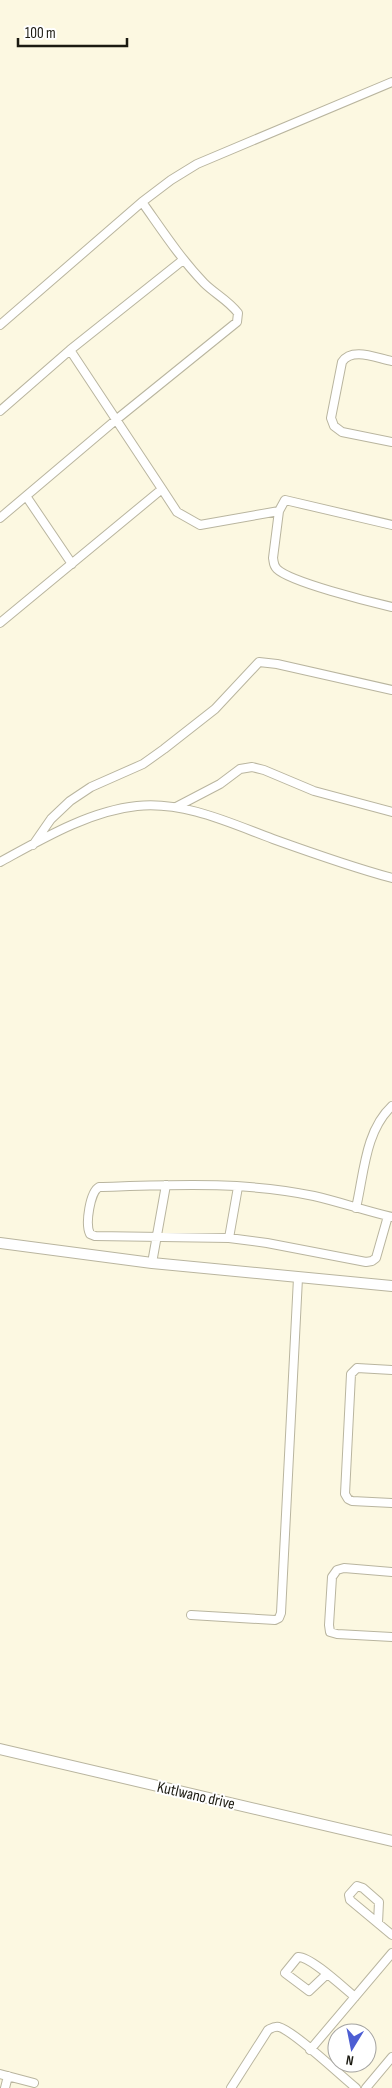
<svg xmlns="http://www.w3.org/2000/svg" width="392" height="2088" font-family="'Sofia Sans Condensed',sans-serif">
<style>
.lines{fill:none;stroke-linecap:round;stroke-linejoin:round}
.minor-casing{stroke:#b9b59f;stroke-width:10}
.tertiary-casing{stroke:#b9b59f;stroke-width:12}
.minor{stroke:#fff;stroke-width:8}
.tertiary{stroke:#fff;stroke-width:10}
.labels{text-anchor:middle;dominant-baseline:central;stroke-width:4;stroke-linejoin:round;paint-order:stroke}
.street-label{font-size:16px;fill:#1b1a11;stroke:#fff}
</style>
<rect width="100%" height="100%" fill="#fcf8e1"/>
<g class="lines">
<defs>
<path id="minor" d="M 0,325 L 142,202 L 171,180 L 197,164 L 392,82
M 392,361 C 376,358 352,347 342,362 L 331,418 L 334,426 L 342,432 L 392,442
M 0,411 L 70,350 L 183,260
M 162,489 L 177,512 L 200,525 L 279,511
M 26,496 L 72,564
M 0,518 L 117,419 L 237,322 L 238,313 C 228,300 215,294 204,283 C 180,258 162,230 142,202
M 392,525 L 285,500 L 279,511 L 273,558 C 274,562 273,565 277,569 C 290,582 370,602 392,607
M 0,623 L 162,489 L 70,350
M 176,807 L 220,784 L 240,769 L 252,767 L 264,770 L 314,791 L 392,812
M 33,845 L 51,819 L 70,801 L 91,787 L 143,764 L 164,749 L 215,709 L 259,662 L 277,664 L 392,690
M 0,862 C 42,839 89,811 137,806 C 184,801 230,823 273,839 C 312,853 351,867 392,878
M 356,1208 C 364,1174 365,1131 392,1106
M 388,1216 L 376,1258 L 372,1261 L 366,1262 L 267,1243 L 229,1238 L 95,1236 L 90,1234 C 85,1224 90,1192 99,1187 C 170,1185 244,1181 314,1196 C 340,1202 366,1211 392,1217
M 229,1238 L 238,1187
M 152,1263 L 166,1185
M 392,1370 L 357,1368 L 351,1374 L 345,1494 L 348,1499 L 352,1501 L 392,1503
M 392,1572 L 344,1568 L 337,1570 L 332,1577 L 329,1625 L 330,1632 L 337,1634 L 392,1637
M 191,1615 L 275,1620 L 279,1618 L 281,1613 L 298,1278
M 378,1923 L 379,1902 L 363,1888 L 357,1886 L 349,1895 L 350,1900 L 392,1935
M 327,1974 L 309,1991 L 285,1973 L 298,1957 C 310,1956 344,1988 355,1997
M 310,2050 L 392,1953
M 0,2074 L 34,2083
M 5,2088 L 8,2076
M 231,2088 L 268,2030 C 272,2028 274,2026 279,2027 C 294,2031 341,2076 356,2088
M 366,2088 L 392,2057"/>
<path id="tertiary" d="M 0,1243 L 152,1263 L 392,1286
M 0,1749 L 392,1841"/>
</defs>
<!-- minor casing -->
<use href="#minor" class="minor-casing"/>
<!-- tertiary casing -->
<use href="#tertiary" class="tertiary-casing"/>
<!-- minor -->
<use href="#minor" class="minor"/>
<!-- tertiary -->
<use href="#tertiary" class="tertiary"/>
</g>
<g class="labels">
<!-- street labels -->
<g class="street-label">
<text transform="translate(196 1796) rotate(13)">Kutlwano drive</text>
</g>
</g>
<!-- north arrow -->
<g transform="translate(352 2048) rotate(190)"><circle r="24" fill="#ffffff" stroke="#a4a3a0"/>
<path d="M0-4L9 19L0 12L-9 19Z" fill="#4d5ed3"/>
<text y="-8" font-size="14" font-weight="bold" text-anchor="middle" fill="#1b1a11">N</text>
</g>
<!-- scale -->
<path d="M18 38v8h109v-8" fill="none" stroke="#1b1a11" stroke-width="2.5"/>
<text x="25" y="38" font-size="15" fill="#1b1a11" stroke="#ffffff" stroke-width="4" paint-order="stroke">100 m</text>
</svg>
